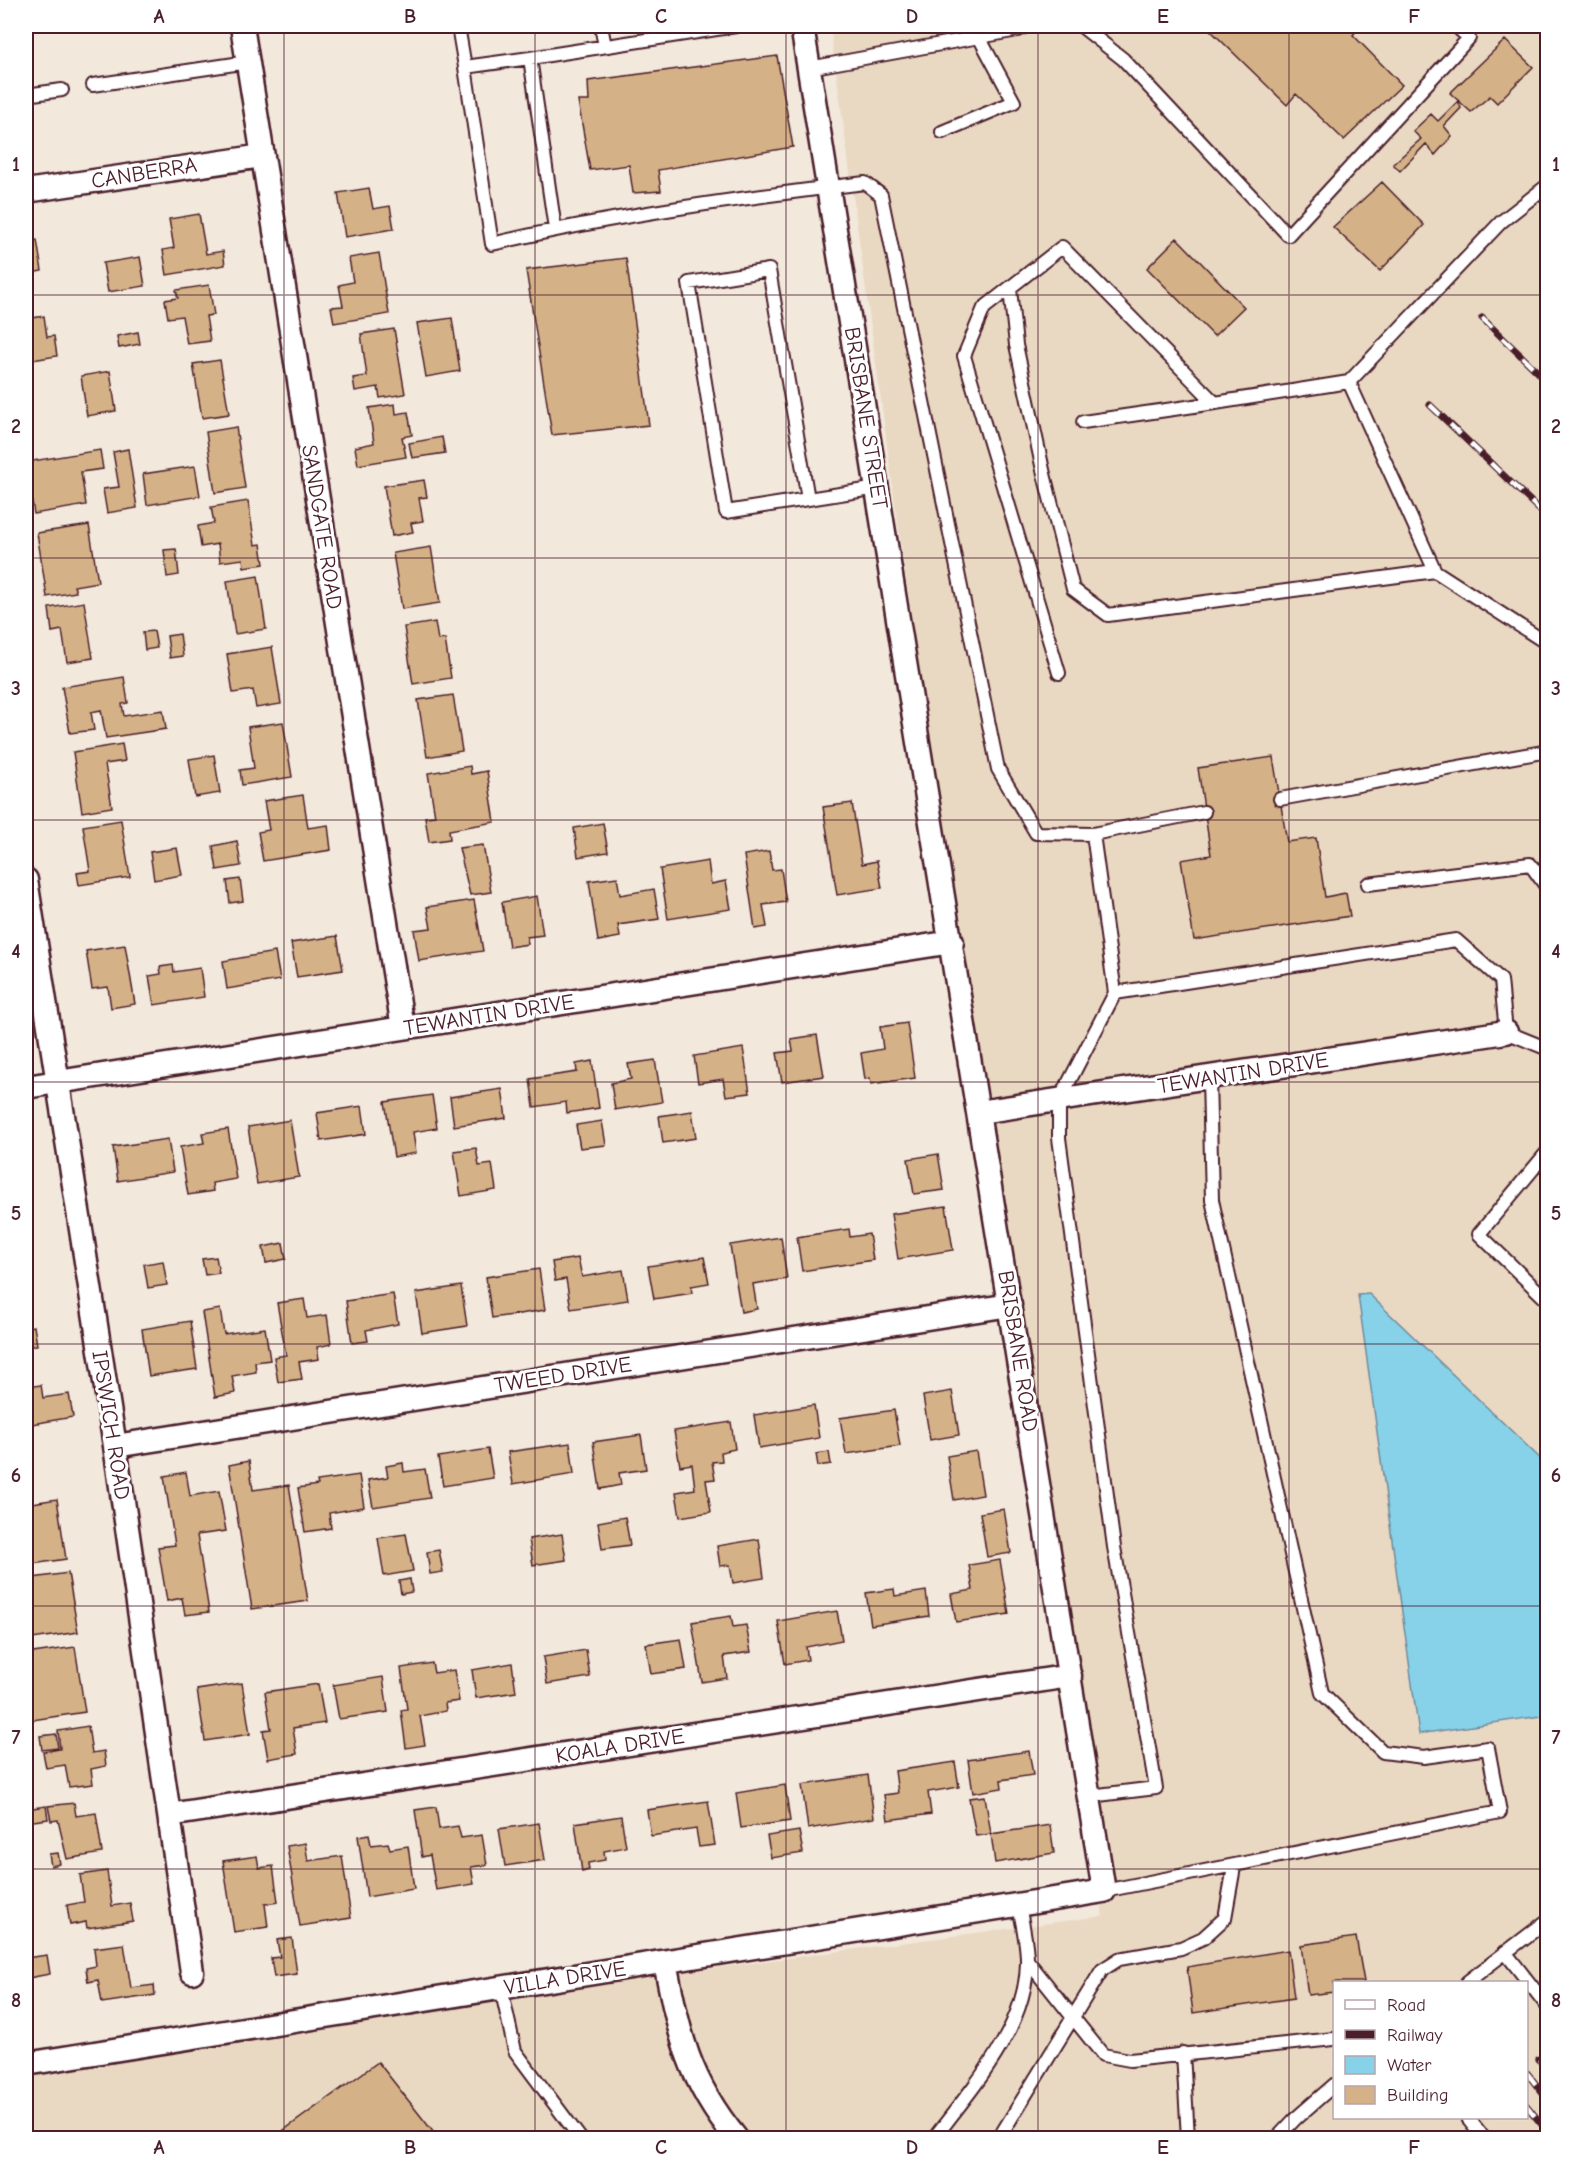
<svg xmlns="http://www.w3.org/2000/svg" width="1573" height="2164" font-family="'Comic Neue',sans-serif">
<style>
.built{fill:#e9d8c2;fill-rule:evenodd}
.water{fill:#87d2e8;stroke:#6f8a9c;stroke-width:1.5}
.building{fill:#d4b186;stroke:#4a1f2b;stroke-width:1.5}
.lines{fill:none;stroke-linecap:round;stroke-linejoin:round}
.service-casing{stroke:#4a1f2b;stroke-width:16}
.minor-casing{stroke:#4a1f2b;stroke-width:27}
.service{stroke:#fff;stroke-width:12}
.minor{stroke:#fff;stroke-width:22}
.rail-casing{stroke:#4a1f2b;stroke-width:7}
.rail{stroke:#fff;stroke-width:4.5;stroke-dasharray:14;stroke-linecap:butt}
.grid{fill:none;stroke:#4a1f2b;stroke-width:1.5;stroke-opacity:0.55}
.labels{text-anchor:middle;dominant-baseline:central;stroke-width:6;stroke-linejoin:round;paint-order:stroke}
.street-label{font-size:22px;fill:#4a1f2b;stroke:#fff}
.neatline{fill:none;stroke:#4a1f2b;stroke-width:2}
.grid-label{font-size:20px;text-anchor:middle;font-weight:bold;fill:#4a1f2b}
</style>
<rect width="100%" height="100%" fill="#f2e8db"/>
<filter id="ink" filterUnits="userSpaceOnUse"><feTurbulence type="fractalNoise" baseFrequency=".0167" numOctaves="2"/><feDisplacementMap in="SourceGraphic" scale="12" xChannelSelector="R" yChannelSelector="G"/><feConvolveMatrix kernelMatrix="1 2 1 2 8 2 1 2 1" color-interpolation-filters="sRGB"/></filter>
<g filter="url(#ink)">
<!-- built -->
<path class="built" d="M 830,26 L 1547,26 L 1547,2138 L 26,2138 L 26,2060 L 1103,1916 L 895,503 ZM 1334,1982 L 1526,1982 L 1526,2118 L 1334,2118 Z"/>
<!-- water -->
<path class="water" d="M 1369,1294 L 1547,1465 L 1547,1715 L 1419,1734 L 1358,1295 Z"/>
<!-- building -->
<path class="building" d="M 1206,26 L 1360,26 L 1353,35 L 1402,85 L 1344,140 L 1296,94 L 1287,105 Z
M 1505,40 L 1533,67 L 1497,103 L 1490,96 L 1471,112 L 1450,93 Z
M 777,56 L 793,147 L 658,170 L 661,191 L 633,193 L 629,165 L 590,170 L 578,101 L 589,101 L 588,81 Z
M 1458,101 L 1461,108 L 1444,126 L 1452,136 L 1435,155 L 1426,144 L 1400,171 L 1393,164 L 1421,139 L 1413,131 L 1431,114 L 1438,121 Z
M 1382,182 L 1424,225 L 1380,271 L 1333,227 Z
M 369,188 L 373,209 L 390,206 L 394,229 L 345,237 L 338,193 Z
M 199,214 L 206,254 L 223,251 L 225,265 L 167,275 L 163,250 L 174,248 L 169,219 Z
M 1177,238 L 1244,307 L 1214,336 L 1147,268 Z
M 37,240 L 42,271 L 26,274 L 26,242 Z
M 379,253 L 389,314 L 334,323 L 331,307 L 343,306 L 339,285 L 353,282 L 349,258 Z
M 140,257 L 145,286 L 108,292 L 103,263 Z
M 626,258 L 649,425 L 552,435 L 526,270 Z
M 209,285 L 214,315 L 206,316 L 210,341 L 187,344 L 182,316 L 168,318 L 165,300 L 178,298 L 176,290 Z
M 44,316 L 47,337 L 54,336 L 57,356 L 26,361 L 26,319 Z
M 452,318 L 460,371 L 426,377 L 417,323 Z
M 394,329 L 405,394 L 380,398 L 378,387 L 355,391 L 353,378 L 367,376 L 361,334 Z
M 138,332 L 140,344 L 119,348 L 117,336 Z
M 220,360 L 229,414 L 202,418 L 193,364 Z
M 110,371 L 116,411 L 87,416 L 81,376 Z
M 395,404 L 396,414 L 408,412 L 412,435 L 402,437 L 406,457 L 358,465 L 355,447 L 374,443 L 369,408 Z
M 236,427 L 245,488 L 215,493 L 206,432 Z
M 442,437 L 445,453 L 412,458 L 409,443 Z
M 128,449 L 137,508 L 107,513 L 103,489 L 119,487 L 113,452 Z
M 100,450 L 103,469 L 81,472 L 86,505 L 34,514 L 26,462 Z
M 195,466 L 200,496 L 147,505 L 143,474 Z
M 424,480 L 427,497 L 419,498 L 423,521 L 411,523 L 413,532 L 392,536 L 384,486 Z
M 248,501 L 255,545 L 261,544 L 264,564 L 244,567 L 243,559 L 220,562 L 218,544 L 201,547 L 198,526 L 214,523 L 211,507 Z
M 89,525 L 98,582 L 74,586 L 76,592 L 47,597 L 37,533 Z
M 431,547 L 440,603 L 402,609 L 393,553 Z
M 176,549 L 179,575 L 167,577 L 164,550 Z
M 258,576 L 266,629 L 235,634 L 227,581 Z
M 84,602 L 93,658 L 67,662 L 62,630 L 52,632 L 49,608 Z
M 435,622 L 438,640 L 445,639 L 451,678 L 413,684 L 404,627 Z
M 154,631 L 157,648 L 145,650 L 143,632 Z
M 180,634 L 183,656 L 170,658 L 167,636 Z
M 272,647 L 281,704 L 256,708 L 253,690 L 233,693 L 227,654 Z
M 124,677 L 128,703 L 122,704 L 124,716 L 163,710 L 166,729 L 106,738 L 101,710 L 91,712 L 94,730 L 70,733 L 62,687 Z
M 453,695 L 462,751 L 427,757 L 418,700 Z
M 283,722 L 292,777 L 242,785 L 240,770 L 254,768 L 248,727 Z
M 122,744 L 125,761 L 105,764 L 112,807 L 82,812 L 73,752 Z
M 214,755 L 220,793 L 195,797 L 189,759 Z
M 1273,757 L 1287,842 L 1316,838 L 1325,897 L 1346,893 L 1350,916 L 1194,940 L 1181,860 L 1211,855 L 1198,768 Z
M 470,766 L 471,774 L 487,771 L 495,822 L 449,830 L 450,839 L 429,842 L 425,817 L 435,816 L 428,773 Z
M 303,795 L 308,828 L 328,825 L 331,850 L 263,861 L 258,832 L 269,830 L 264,801 Z
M 852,803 L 862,864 L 877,861 L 882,888 L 837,895 L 823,807 Z
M 121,820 L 130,877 L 79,885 L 77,873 L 90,871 L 83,826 Z
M 603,823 L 608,852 L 578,857 L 574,828 Z
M 237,841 L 241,866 L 217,870 L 213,846 Z
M 483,845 L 491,892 L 470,895 L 459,848 Z
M 177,848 L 182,875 L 154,880 L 150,852 Z
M 769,851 L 772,870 L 781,869 L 786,902 L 763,905 L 767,927 L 755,929 L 744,855 Z
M 708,861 L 711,884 L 726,881 L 731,909 L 668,919 L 660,869 Z
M 617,877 L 620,895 L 654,889 L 659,919 L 618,925 L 620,937 L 598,941 L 589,881 Z
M 240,879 L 243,901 L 230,903 L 227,881 Z
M 537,896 L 543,935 L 527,937 L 528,944 L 509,947 L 502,902 Z
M 474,900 L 483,951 L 419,961 L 414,930 L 431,928 L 427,907 Z
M 337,936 L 343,970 L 297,977 L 291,943 Z
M 125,945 L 135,1004 L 111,1008 L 108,987 L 92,989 L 86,951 Z
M 275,952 L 280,980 L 227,989 L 223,961 Z
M 173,965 L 174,972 L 200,968 L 204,997 L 154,1005 L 149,976 L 161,974 L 160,967 Z
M 907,1023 L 915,1078 L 871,1084 L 870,1078 L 865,1079 L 861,1053 L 883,1049 L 880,1027 Z
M 817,1035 L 824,1076 L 782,1082 L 777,1053 L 793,1051 L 791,1039 Z
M 743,1048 L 750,1093 L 726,1096 L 723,1079 L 698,1083 L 694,1056 Z
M 655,1060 L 662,1102 L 615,1110 L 611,1083 L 631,1079 L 628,1064 Z
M 592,1061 L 599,1108 L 567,1113 L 566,1102 L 534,1107 L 530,1079 L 577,1072 L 576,1064 Z
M 502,1089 L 506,1118 L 454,1126 L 450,1097 Z
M 432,1095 L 437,1128 L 413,1132 L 416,1153 L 394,1157 L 385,1102 Z
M 362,1106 L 366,1134 L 321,1141 L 317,1113 Z
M 692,1111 L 696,1138 L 663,1143 L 659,1116 Z
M 290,1120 L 299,1177 L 257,1184 L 248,1127 Z
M 602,1121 L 606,1145 L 580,1148 L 576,1125 Z
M 228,1129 L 236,1179 L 212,1183 L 213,1191 L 188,1195 L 180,1147 L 204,1143 L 202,1133 Z
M 168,1139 L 173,1172 L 118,1181 L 113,1147 Z
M 476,1148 L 479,1166 L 492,1164 L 496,1190 L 461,1196 L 454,1151 Z
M 938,1154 L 944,1190 L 914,1194 L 908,1159 Z
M 946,1206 L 953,1250 L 898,1259 L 891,1214 Z
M 849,1229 L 850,1237 L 869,1234 L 873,1260 L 802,1271 L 797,1237 Z
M 781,1237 L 787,1279 L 753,1284 L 757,1309 L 741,1312 L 730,1245 Z
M 283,1243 L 286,1259 L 266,1263 L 263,1247 Z
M 216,1257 L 219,1273 L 205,1275 L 202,1259 Z
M 704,1257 L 709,1283 L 691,1286 L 692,1293 L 654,1299 L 648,1266 Z
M 578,1258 L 582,1277 L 623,1270 L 628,1300 L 571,1309 L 566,1279 L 555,1281 L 552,1262 Z
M 163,1261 L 167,1285 L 148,1288 L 144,1264 Z
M 539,1269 L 545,1310 L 492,1318 L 486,1277 Z
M 461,1286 L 467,1326 L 422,1333 L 416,1293 Z
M 393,1294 L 398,1324 L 366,1330 L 368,1341 L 352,1343 L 346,1301 Z
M 304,1299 L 307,1318 L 327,1315 L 331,1344 L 317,1347 L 319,1359 L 299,1362 L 302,1379 L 278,1382 L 274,1357 L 286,1355 L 277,1303 Z
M 220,1309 L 224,1334 L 265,1328 L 270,1360 L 255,1362 L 256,1372 L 232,1376 L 235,1393 L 215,1397 L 202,1312 Z
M 190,1321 L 197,1369 L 149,1376 L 142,1329 Z
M 34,1326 L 37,1345 L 26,1347 L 26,1327 Z
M 26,1384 L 26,1387 L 41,1385 L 43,1398 L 69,1394 L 73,1417 L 26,1425 Z
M 952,1391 L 959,1435 L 930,1440 L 923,1396 Z
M 814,1405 L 819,1438 L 759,1448 L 754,1415 Z
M 894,1410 L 900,1446 L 846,1454 L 840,1418 Z
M 731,1422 L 735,1449 L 721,1452 L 722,1461 L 712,1462 L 715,1479 L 706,1480 L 711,1512 L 680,1517 L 676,1492 L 695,1489 L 692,1464 L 680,1466 L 674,1431 Z
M 641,1435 L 646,1469 L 619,1473 L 621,1485 L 600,1489 L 593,1442 Z
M 570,1443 L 574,1474 L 513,1484 L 508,1452 Z
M 488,1449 L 493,1478 L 443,1486 L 438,1457 Z
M 976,1451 L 983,1495 L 954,1500 L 947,1456 Z
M 829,1452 L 831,1464 L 818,1466 L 816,1454 Z
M 249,1461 L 253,1490 L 289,1485 L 308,1601 L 252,1609 L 229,1465 Z
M 403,1463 L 404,1472 L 425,1469 L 430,1498 L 373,1507 L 368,1480 L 388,1477 L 386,1466 Z
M 186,1472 L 190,1496 L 219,1491 L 226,1531 L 197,1535 L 209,1612 L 185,1615 L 182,1598 L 167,1601 L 158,1547 L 175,1545 L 164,1476 Z
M 359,1475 L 364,1507 L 329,1513 L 331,1528 L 305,1532 L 298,1488 L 318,1485 L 317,1481 Z
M 57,1499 L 66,1559 L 26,1565 L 26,1504 Z
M 1004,1509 L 1011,1553 L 987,1557 L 980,1513 Z
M 625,1517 L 630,1545 L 602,1549 L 598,1522 Z
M 406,1534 L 413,1571 L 384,1576 L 378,1538 Z
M 562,1534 L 566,1560 L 533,1565 L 529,1539 Z
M 759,1539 L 764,1578 L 733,1583 L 730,1565 L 720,1566 L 717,1546 Z
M 439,1550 L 443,1572 L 430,1574 L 427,1552 Z
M 1000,1560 L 1009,1614 L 956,1622 L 951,1594 L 973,1590 L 969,1565 Z
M 68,1573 L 78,1632 L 26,1640 L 26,1579 Z
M 410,1579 L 412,1592 L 401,1594 L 399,1581 Z
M 894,1589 L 895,1596 L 926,1591 L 929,1616 L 871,1625 L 866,1593 Z
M 837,1611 L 842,1640 L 806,1647 L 808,1660 L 785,1664 L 778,1621 Z
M 731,1616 L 733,1627 L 746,1625 L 751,1652 L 724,1656 L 727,1678 L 702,1682 L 692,1622 Z
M 681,1639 L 686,1669 L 651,1674 L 646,1644 Z
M 75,1647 L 85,1712 L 26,1721 L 26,1654 Z
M 586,1650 L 590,1677 L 547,1684 L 543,1657 Z
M 432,1663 L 434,1673 L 454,1670 L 459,1701 L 445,1703 L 446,1711 L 420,1716 L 425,1745 L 406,1748 L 401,1710 L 407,1709 L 401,1668 Z
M 512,1663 L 516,1692 L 476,1698 L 472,1670 Z
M 383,1677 L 388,1712 L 339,1719 L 333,1685 Z
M 242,1683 L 250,1734 L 205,1741 L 197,1690 Z
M 318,1684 L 325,1723 L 293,1728 L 297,1754 L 268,1759 L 263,1730 L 271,1729 L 265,1692 Z
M 88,1726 L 92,1753 L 104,1751 L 106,1766 L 91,1769 L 93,1784 L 69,1787 L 65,1765 L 46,1768 L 43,1752 L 60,1749 L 58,1731 Z
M 56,1734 L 58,1748 L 42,1750 L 40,1736 Z
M 1029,1751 L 1033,1775 L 1001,1780 L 1002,1788 L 973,1793 L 968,1760 Z
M 955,1762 L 959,1787 L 928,1792 L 931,1814 L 888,1820 L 884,1795 L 898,1793 L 895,1771 Z
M 868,1775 L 874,1818 L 808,1829 L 802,1785 Z
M 785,1785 L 790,1821 L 741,1828 L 736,1793 Z
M 985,1796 L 991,1834 L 976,1836 L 969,1798 Z
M 708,1801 L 715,1845 L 699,1847 L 696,1829 L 651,1836 L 647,1810 Z
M 74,1803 L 76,1816 L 96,1813 L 102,1853 L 67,1859 L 58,1820 L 51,1821 L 48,1806 Z
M 46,1806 L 48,1819 L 26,1822 L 26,1809 Z
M 436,1807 L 439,1829 L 458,1826 L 461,1838 L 482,1835 L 487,1865 L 471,1867 L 474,1884 L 436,1890 L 430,1855 L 422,1857 L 415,1810 Z
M 621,1816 L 626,1847 L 604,1851 L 605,1860 L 588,1863 L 589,1870 L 582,1872 L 575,1823 Z
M 539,1823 L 545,1860 L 505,1866 L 499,1829 Z
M 1050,1825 L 1054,1853 L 995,1863 L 991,1834 Z
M 799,1831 L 803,1853 L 771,1858 L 767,1836 Z
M 369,1834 L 371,1845 L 388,1843 L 390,1849 L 408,1846 L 414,1889 L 367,1897 L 358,1836 Z
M 305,1843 L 308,1861 L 342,1856 L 351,1918 L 300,1926 L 287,1846 Z
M 58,1853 L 60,1864 L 51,1866 L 49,1854 Z
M 257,1856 L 259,1868 L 273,1866 L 278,1902 L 265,1904 L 268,1927 L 234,1932 L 223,1861 Z
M 107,1871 L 112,1906 L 130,1903 L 133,1921 L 87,1928 L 86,1922 L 70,1925 L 67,1905 L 84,1902 L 80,1875 Z
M 1356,1937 L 1364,1982 L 1334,1982 L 1334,1992 L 1308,1995 L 1301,1945 Z
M 292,1938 L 297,1974 L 274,1977 L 271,1958 L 280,1957 L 277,1940 Z
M 124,1944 L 131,1988 L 154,1985 L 155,1995 L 102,2003 L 98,1980 L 88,1982 L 86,1968 L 96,1966 L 94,1948 Z
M 1288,1950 L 1294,1998 L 1193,2013 L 1187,1967 Z
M 47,1955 L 50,1974 L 28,1978 L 26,1958 Z
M 378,2062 L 438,2138 L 273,2138 Z"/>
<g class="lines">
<defs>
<path id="service" d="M 458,26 L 465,67 L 530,58
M 601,26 L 605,46
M 1081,26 L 1123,59 L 1288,235 L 1469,38 L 1456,26
M 465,67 L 492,244 C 614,215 740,198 865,183 L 881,195 L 998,769 L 1036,833 L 1093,834 L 1115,993
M 809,68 L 1018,30 L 1026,26
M 93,85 L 248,62
M 26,95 L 62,90
M 942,132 L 1014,102 L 979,37
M 555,229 L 530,58 L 736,26
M 1010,289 L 1016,345 L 1043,470 L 1073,589 L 1108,615 L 1435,571 L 1548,644
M 1349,382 L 1435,571
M 1083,422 L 1215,403
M 808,499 L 769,270 L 689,283 L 726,512 L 878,488
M 1059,673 L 964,356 L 984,308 L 1062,247 L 1215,403 L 1349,382 L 1501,222 L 1548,185
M 1280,799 L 1548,751
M 1093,834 L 1204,812
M 1368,884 L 1530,864 L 1548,889
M 1548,1151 L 1479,1234 L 1548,1301
M 1090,1796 L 1156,1788 L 1114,1547 L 1059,1138 L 1059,1101 L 1115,993 L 1456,940 L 1501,980 L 1506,1032 L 1548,1049
M 1104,1891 L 1500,1812 L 1488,1748 L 1424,1757 L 1383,1752 L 1322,1693 L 1212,1200 L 1209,1078
M 1505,1952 L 1548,2007
M 1027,1960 L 1103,2055 L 1130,2060 L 1334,2039
M 1467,1982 L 1548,1920
M 501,1988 L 515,2051 L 580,2138
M 1183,2053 L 1188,2138
M 1468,2118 L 1484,2138
M 934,2138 C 972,2089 1028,2026 1027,1960 C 1027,1942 1022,1923 1019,1905
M 999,2138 L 1102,1970 L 1119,1959 L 1181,1948 L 1203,1938 L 1225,1918 L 1234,1867
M 1277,2138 L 1295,2119 L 1334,2085"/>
<path id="minor" d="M 242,26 L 403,1028
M 26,191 L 263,156
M 26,880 L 115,1446 L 192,1972
M 26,1087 L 952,942
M 979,1112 L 1506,1032
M 115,1446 L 1010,1305
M 169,1815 L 1070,1676
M 665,1962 C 679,2033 688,2080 736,2138
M 26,2064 L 1104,1891 L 802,26"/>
</defs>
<!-- service casing -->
<use href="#service" class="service-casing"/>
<!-- minor casing -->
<use href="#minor" class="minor-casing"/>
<!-- service -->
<use href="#service" class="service"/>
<!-- minor -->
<use href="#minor" class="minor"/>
<defs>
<path id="rail" d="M 1482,318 L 1548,382
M 1430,405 L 1548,518
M 1539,2059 L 1548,2070
M 1527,2073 L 1548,2100
M 1526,2105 L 1548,2132"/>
</defs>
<!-- rail casing -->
<use href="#rail" class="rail-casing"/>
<!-- rail -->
<use href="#rail" class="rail"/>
</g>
</g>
<!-- grid -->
<path class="grid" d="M 284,26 L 284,2138M 535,26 L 535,2138M 786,26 L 786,2138M 1038,26 L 1038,2138M 1289,26 L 1289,2138M 26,295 L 1548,295M 26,558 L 1548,558M 26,820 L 1548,820M 26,1082 L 1548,1082M 26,1344 L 1548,1344M 26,1606 L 1548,1606M 26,1869 L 1548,1869"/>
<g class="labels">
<!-- street labels -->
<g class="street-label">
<text transform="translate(144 173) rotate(-9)">CANBERRA</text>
<text transform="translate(866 418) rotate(81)">BRISBANE STREET</text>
<text transform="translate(322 527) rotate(81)">SANDGATE ROAD</text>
<text transform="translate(489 1015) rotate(-9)">TEWANTIN DRIVE</text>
<text transform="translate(1243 1073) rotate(-9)">TEWANTIN DRIVE</text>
<text transform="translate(1018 1351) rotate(81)">BRISBANE ROAD</text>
<text transform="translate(563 1375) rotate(-9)">TWEED DRIVE</text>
<text transform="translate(111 1425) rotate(81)">IPSWICH ROAD</text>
<text transform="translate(620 1746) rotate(-9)">KOALA DRIVE</text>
<text transform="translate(565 1978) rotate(-9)">VILLA DRIVE</text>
</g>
</g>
<!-- margin -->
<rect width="1573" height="2164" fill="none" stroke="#fff" stroke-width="66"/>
<!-- legend -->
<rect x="1333" y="1981" width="195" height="138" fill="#ffffff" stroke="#b7a5aa" stroke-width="1.5"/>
<rect x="1345" y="2000" width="30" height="9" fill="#ffffff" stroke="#b7a5aa" stroke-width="1.5"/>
<text x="1387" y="2011" font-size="18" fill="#4a1f2b">Road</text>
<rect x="1345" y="2030" width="30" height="9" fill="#4a1f2b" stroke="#b7a5aa" stroke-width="1.5"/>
<text x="1387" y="2041" font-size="18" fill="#4a1f2b">Railway</text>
<rect x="1345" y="2056" width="30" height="18" fill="#87d2e8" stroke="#b7a5aa" stroke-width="1.5"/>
<text x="1387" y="2071" font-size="18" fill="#4a1f2b">Water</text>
<rect x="1345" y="2086" width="30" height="18" fill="#d4b186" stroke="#b7a5aa" stroke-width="1.5"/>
<text x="1387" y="2101" font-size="18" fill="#4a1f2b">Building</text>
<rect x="33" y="33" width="1507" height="2098" class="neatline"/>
<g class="grid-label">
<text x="159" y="23">A</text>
<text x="410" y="23">B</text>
<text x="661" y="23">C</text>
<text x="912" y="23">D</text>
<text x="1163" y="23">E</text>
<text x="1414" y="23">F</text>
<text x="16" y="171">1</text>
<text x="1556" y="171">1</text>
<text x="16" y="433">2</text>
<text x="1556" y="433">2</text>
<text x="16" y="695">3</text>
<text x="1556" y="695">3</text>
<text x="16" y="958">4</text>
<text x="1556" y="958">4</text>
<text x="16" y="1220">5</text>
<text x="1556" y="1220">5</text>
<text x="16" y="1482">6</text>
<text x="1556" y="1482">6</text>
<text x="16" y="1744">7</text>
<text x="1556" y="1744">7</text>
<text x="16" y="2007">8</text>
<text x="1556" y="2007">8</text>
<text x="159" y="2154">A</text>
<text x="410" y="2154">B</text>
<text x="661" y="2154">C</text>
<text x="912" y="2154">D</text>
<text x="1163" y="2154">E</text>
<text x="1414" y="2154">F</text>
</g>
</svg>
